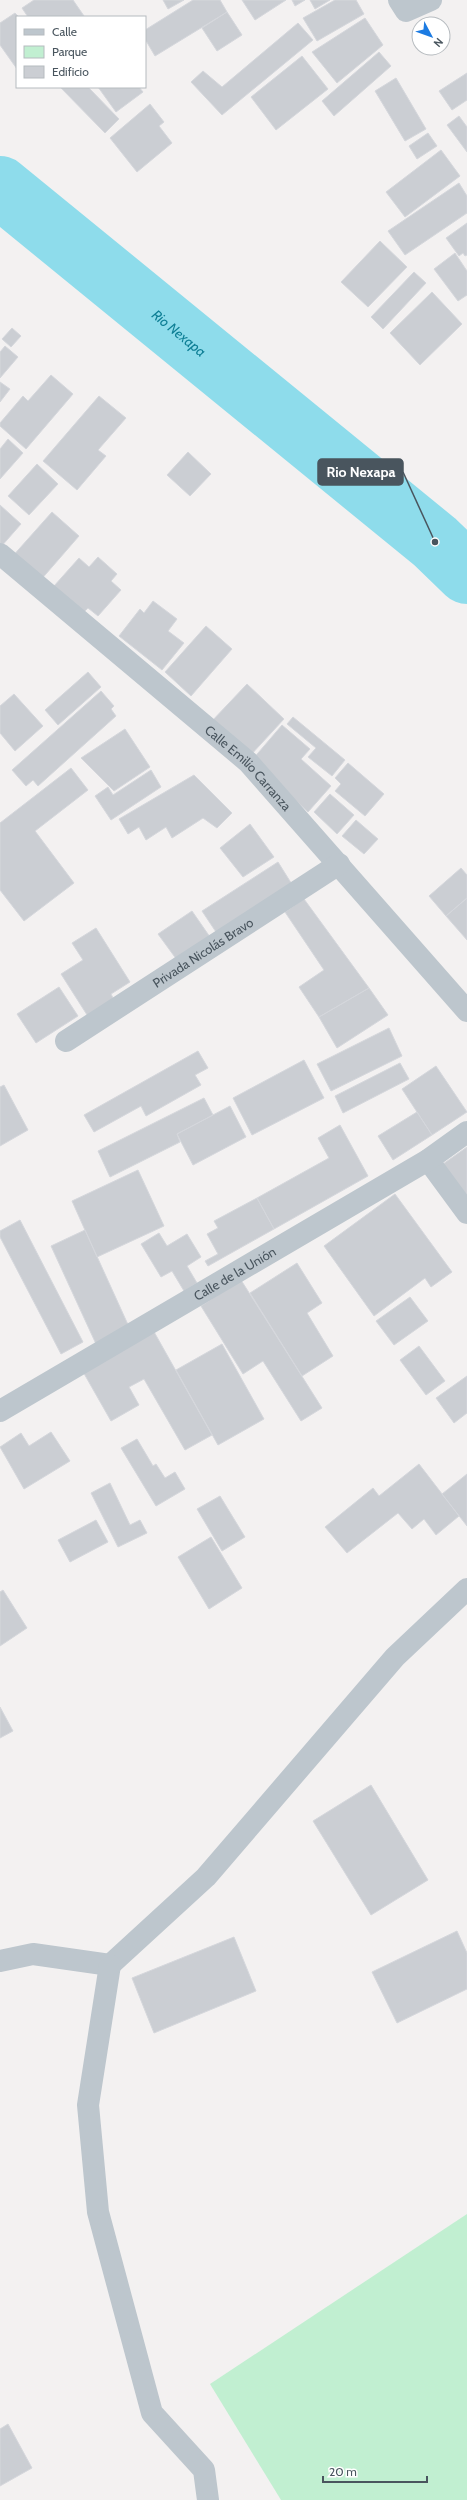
<svg xmlns="http://www.w3.org/2000/svg" width="467" height="2500" font-family="Cabin,sans-serif">
<style>
.green{fill:#c1efd1}
.lines{fill:none;stroke-linecap:round;stroke-linejoin:round}
.river{stroke:#8edceb;stroke-width:62}
.building{fill:#cbced3;stroke:#d5d7dc}
.minor{stroke:#bdc6cd;stroke-width:22}
.labels{text-anchor:middle;dominant-baseline:central;stroke-width:3;stroke-linejoin:round;paint-order:stroke}
.street-label{font-size:13px;fill:#49555e;stroke:#fff}
.water-label{font-size:14px;font-style:italic;fill:#0e7f95;stroke:#fff}
.leader{fill:none;stroke:#49555e;stroke-width:1.5}
.callout-dot{fill:#49555e;stroke:#fff;stroke-width:1.5}
.callout{fill:#49555e;stroke:#49555e;stroke-width:1.5}
.callout-label{font-size:14px;text-anchor:middle;font-weight:bold;fill:#fff}
</style>
<rect width="100%" height="100%" fill="#f3f1f1"/>
<!-- green -->
<path class="green" d="M 467,2214 L 467,2500 L 281,2500 L 210,2384 Z"/>
<g class="lines">
<!-- river -->
<path class="river" id="s1" d="M 0,187 L 435,542 L 467,573"/>
</g>
<!-- building -->
<path class="building" d="M 34,0 L 73,0 L 84,16 L 28,17 L 22,8 Z
M 163,0 L 184,0 L 168,9 Z
M 193,0 L 220,0 L 227,12 L 155,56 L 145,39 L 145,30 Z
M 242,0 L 286,0 L 255,20 Z
M 292,0 L 305,0 L 295,6 Z
M 310,0 L 330,0 L 315,9 Z
M 335,0 L 356,0 L 364,14 L 317,41 L 303,18 Z
M 227,12 L 242,35 L 217,51 L 202,28 Z
M 15,13 L 19,17 L 17,69 L 0,45 L 0,23 Z
M 365,18 L 383,45 L 337,83 L 312,52 Z
M 298,23 L 313,40 L 222,115 L 191,82 L 203,71 L 222,87 Z
M 379,52 L 391,66 L 334,116 L 322,101 Z
M 302,56 L 328,89 L 276,130 L 251,97 Z
M 467,73 L 467,100 L 452,110 L 439,91 Z
M 396,78 L 426,129 L 405,141 L 375,91 Z
M 60,87 L 88,87 L 119,119 L 105,133 Z
M 98,87 L 139,87 L 143,92 L 116,112 Z
M 150,104 L 164,122 L 159,126 L 172,143 L 137,172 L 110,138 Z
M 459,116 L 467,127 L 467,152 L 447,125 Z
M 428,133 L 437,146 L 417,159 L 409,146 Z
M 441,150 L 460,176 L 405,217 L 386,192 Z
M 459,183 L 467,196 L 467,213 L 405,255 L 388,231 Z
M 467,223 L 467,255 L 465,256 L 463,253 L 459,256 L 446,238 Z
M 380,241 L 407,267 L 368,307 L 341,282 Z
M 455,253 L 467,271 L 467,295 L 458,301 L 434,269 Z
M 414,272 L 426,283 L 383,329 L 371,317 Z
M 432,292 L 462,324 L 420,365 L 390,333 Z
M 12,328 L 21,336 L 11,347 L 2,339 Z
M 5,346 L 18,357 L 0,378 L 0,352 Z
M 51,375 L 73,394 L 26,449 L 0,426 L 0,423 L 23,396 L 28,401 Z
M 0,382 L 10,389 L 0,402 Z
M 99,396 L 126,418 L 98,450 L 106,456 L 77,490 L 43,461 Z
M 8,439 L 23,453 L 0,479 L 0,449 Z
M 188,452 L 211,474 L 190,496 L 167,475 Z
M 37,464 L 58,484 L 29,515 L 8,496 Z
M 0,505 L 21,524 L 0,548 Z
M 52,512 L 79,536 L 39,582 L 11,558 Z
M 98,557 L 117,574 L 111,581 L 121,590 L 98,616 L 88,608 L 84,612 L 54,586 L 79,558 L 89,567 Z
M 153,601 L 177,619 L 168,631 L 184,643 L 162,670 L 119,636 L 140,609 L 144,613 Z
M 206,626 L 232,649 L 191,696 L 165,672 Z
M 88,672 L 101,687 L 58,725 L 45,710 Z
M 247,684 L 284,719 L 249,757 L 211,722 Z
M 101,691 L 114,706 L 111,709 L 116,716 L 38,786 L 33,780 L 26,786 L 12,770 Z
M 14,694 L 43,726 L 15,751 L 0,733 L 0,706 Z
M 293,717 L 345,760 L 332,776 L 308,757 L 316,748 L 287,724 Z
M 282,725 L 310,749 L 301,759 L 331,786 L 308,812 L 252,760 Z
M 125,729 L 150,767 L 114,791 L 81,758 Z
M 348,763 L 384,794 L 365,816 L 335,791 L 341,784 L 335,778 Z
M 71,768 L 88,790 L 35,831 L 74,883 L 24,921 L 0,890 L 0,823 Z
M 151,770 L 161,787 L 111,820 L 95,796 L 108,787 L 113,795 Z
M 194,775 L 232,813 L 217,828 L 203,818 L 172,838 L 166,827 L 146,840 L 139,827 L 128,834 L 119,819 Z
M 330,794 L 354,815 L 337,834 L 314,812 Z
M 356,820 L 378,839 L 364,854 L 342,836 Z
M 250,824 L 274,857 L 243,877 L 220,848 Z
M 278,862 L 293,886 L 218,935 L 202,911 Z
M 461,868 L 467,875 L 467,898 L 446,916 L 429,896 Z
M 467,898 L 467,940 L 446,916 Z
M 304,899 L 369,988 L 319,1017 L 299,987 L 324,970 L 285,912 Z
M 192,911 L 210,937 L 177,960 L 158,934 Z
M 96,928 L 130,982 L 111,994 L 115,1002 L 89,1018 L 61,974 L 83,960 L 72,943 Z
M 59,987 L 78,1016 L 36,1043 L 17,1014 Z
M 369,988 L 388,1015 L 337,1048 L 319,1017 Z
M 389,1028 L 402,1056 L 331,1091 L 317,1064 Z
M 198,1051 L 208,1068 L 195,1075 L 201,1085 L 146,1116 L 141,1106 L 94,1132 L 84,1115 Z
M 304,1060 L 324,1098 L 252,1135 L 233,1098 Z
M 400,1063 L 409,1079 L 343,1113 L 335,1096 Z
M 436,1066 L 467,1112 L 432,1135 L 402,1089 Z
M 4,1085 L 28,1130 L 0,1146 L 0,1087 Z
M 204,1098 L 213,1115 L 177,1134 L 180,1142 L 110,1177 L 98,1151 Z
M 230,1106 L 246,1137 L 193,1165 L 177,1134 Z
M 417,1112 L 432,1135 L 393,1160 L 378,1136 Z
M 340,1125 L 368,1176 L 274,1229 L 257,1198 L 329,1158 L 318,1138 Z
M 467,1147 L 467,1198 L 443,1164 Z
M 138,1170 L 164,1226 L 97,1257 L 72,1201 Z
M 395,1194 L 452,1272 L 431,1287 L 425,1278 L 374,1316 L 324,1246 Z
M 257,1198 L 274,1229 L 208,1266 L 205,1261 L 218,1254 L 207,1234 L 218,1228 L 214,1221 Z
M 20,1220 L 83,1342 L 61,1354 L 0,1237 L 0,1231 Z
M 85,1230 L 130,1329 L 96,1344 L 51,1246 Z
M 159,1233 L 167,1246 L 187,1234 L 201,1257 L 187,1266 L 197,1283 L 184,1291 L 172,1271 L 161,1277 L 141,1244 Z
M 297,1263 L 322,1303 L 307,1313 L 333,1356 L 302,1376 L 250,1293 Z
M 241,1280 L 322,1408 L 301,1421 L 263,1361 L 243,1374 L 201,1306 Z
M 410,1297 L 428,1321 L 394,1345 L 376,1321 Z
M 153,1330 L 212,1435 L 185,1450 L 144,1379 L 129,1387 L 139,1405 L 111,1421 L 82,1370 Z
M 222,1344 L 264,1419 L 218,1445 L 176,1370 Z
M 419,1346 L 445,1381 L 426,1395 L 400,1360 Z
M 467,1376 L 467,1413 L 454,1423 L 436,1398 Z
M 51,1432 L 70,1461 L 24,1489 L 0,1447 L 21,1433 L 29,1446 Z
M 137,1439 L 153,1466 L 156,1464 L 165,1478 L 175,1472 L 185,1489 L 156,1506 L 121,1448 Z
M 419,1464 L 459,1516 L 436,1535 L 424,1519 L 412,1529 L 398,1513 L 347,1553 L 325,1527 L 373,1488 L 379,1496 Z
M 467,1474 L 467,1526 L 442,1494 Z
M 110,1483 L 130,1525 L 140,1520 L 147,1533 L 118,1547 L 91,1493 Z
M 220,1496 L 245,1537 L 222,1551 L 197,1509 Z
M 96,1520 L 108,1542 L 70,1562 L 58,1540 Z
M 211,1537 L 242,1588 L 209,1609 L 178,1557 Z
M 3,1590 L 27,1628 L 0,1646 L 0,1592 Z
M 0,1707 L 13,1731 L 0,1738 Z
M 371,1785 L 428,1880 L 371,1915 L 313,1821 Z
M 457,1931 L 467,1953 L 467,1989 L 397,2023 L 372,1972 Z
M 234,1937 L 256,1991 L 154,2033 L 132,1978 Z
M 8,2424 L 32,2468 L 0,2486 L 0,2429 Z"/>
<g class="lines">
<!-- minor -->
<g class="minor">
<path d="M 399,0 L 406,11 L 431,0"/>
<path id="s2" d="M 0,554 L 248,762 L 467,1011"/>
<path id="s3" d="M 66,1041 L 339,864"/>
<path d="M 428,1160 L 467,1213"/>
<path id="s4" d="M 0,1411 L 428,1160 L 467,1132"/>
<path d="M 0,1961 L 33,1954 L 110,1965 L 206,1877 L 395,1657 L 467,1589"/>
<path d="M 110,1965 L 88,2105 L 98,2212 L 152,2413 L 204,2470 L 208,2500"/>
</g>
</g>
<g class="labels">
<!-- street labels -->
<g class="street-label">
<text stroke="none"><textPath href="#s2" startOffset="328">Calle Emilio Carranza</textPath></text>
<text stroke="none"><textPath href="#s3" startOffset="163">Privada Nicolás Bravo</textPath></text>
<text stroke="none"><textPath href="#s4" startOffset="272">Calle de la Unión</textPath></text>
</g>
<!-- water labels -->
<g class="water-label">
<text stroke="none"><textPath href="#s1" startOffset="231">Rio Nexapa</textPath></text>
</g>
</g>
<!-- callouts -->
<path class="leader" d="M435 542L403 472"/>
<circle class="callout-dot" cx="435" cy="542" r="4"/>
<rect class="callout" x="318" y="459" width="85" height="26" rx="4"/>
<g class="callout-label">
<text x="361" y="477">Rio Nexapa</text>
</g>
<!-- legend -->
<rect x="16" y="16" width="130" height="72" fill="#ffffff" stroke="#b6bbbf"/>
<rect x="24" y="29" width="20" height="6" fill="#bdc6cd" stroke="#b6bbbf"/>
<text x="52" y="36" font-size="12" fill="#49555e">Calle</text>
<rect x="24" y="46" width="20" height="12" fill="#c1efd1" stroke="#b6bbbf"/>
<text x="52" y="56" font-size="12" fill="#49555e">Parque</text>
<rect x="24" y="66" width="20" height="12" fill="#cbced3" stroke="#b6bbbf"/>
<text x="52" y="76" font-size="12" fill="#49555e">Edificio</text>
<!-- north arrow -->
<g transform="translate(431 36) rotate(131)"><circle r="19" fill="#ffffff" stroke="#b6bbbf"/>
<path d="M0-3L7 15L0 10L-7 15Z" fill="#1c7be2"/>
<text y="-6" font-size="11" font-weight="bold" text-anchor="middle" fill="#49555e">N</text>
</g>
<!-- scale -->
<path d="M323 2476v6h104v-6" fill="none" stroke="#49555e" stroke-width="2"/>
<text x="329" y="2476" font-size="12" fill="#49555e" stroke="#ffffff" stroke-width="3" paint-order="stroke">20 m</text>
</svg>
